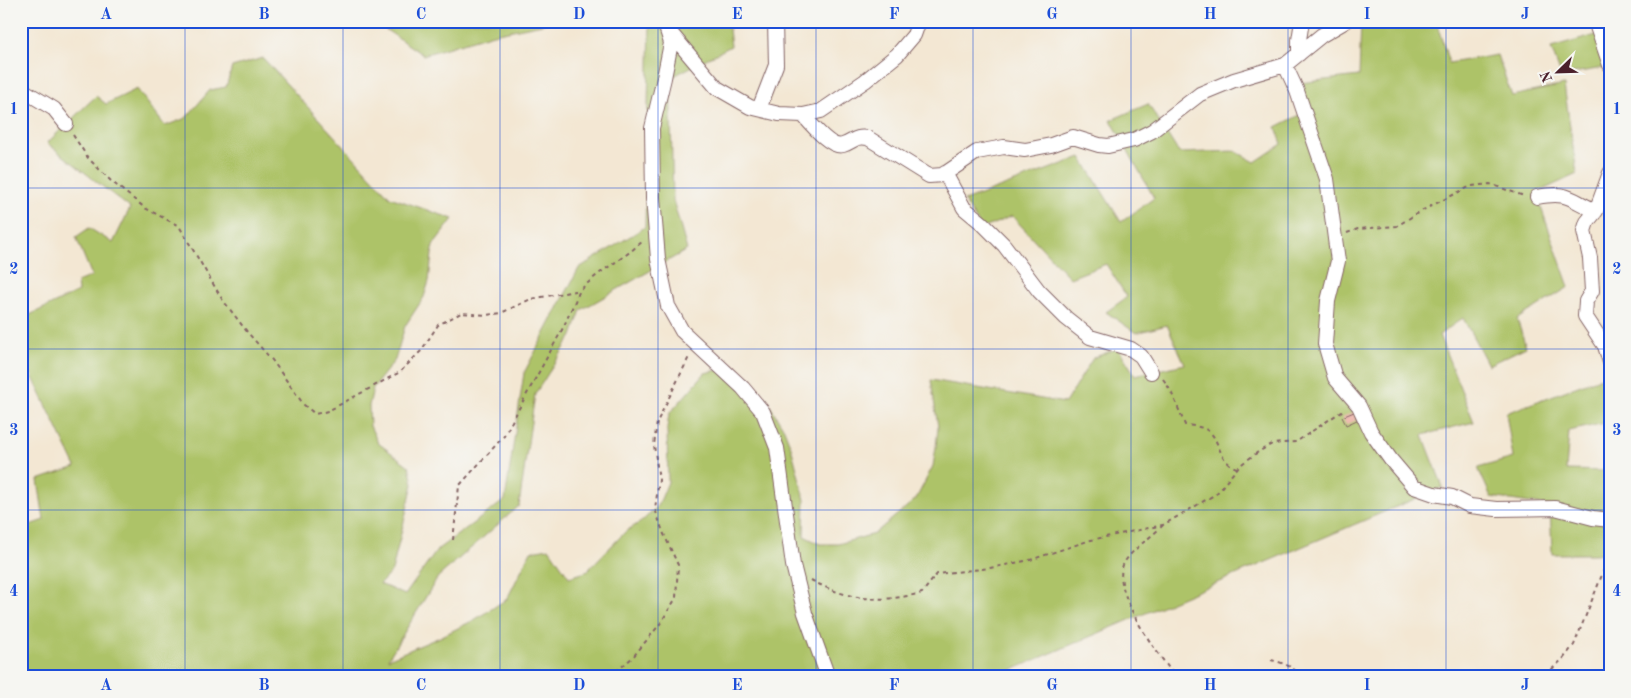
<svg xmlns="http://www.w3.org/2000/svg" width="1631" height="698" font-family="'Old Standard TT',serif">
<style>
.green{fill:#adc368;stroke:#7c714a}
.building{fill:#ebada3}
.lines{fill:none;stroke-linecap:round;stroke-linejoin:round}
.street-casing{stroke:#856566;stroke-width:16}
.path{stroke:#856566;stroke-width:2;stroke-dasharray:4 4;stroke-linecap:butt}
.street{stroke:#fff;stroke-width:14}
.grid{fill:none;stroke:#1d4ed8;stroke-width:1;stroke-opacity:0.55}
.neatline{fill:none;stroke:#1d4ed8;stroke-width:2}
.grid-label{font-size:16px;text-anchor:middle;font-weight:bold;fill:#1d4ed8}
</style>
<rect width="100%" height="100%" fill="#f6f6f2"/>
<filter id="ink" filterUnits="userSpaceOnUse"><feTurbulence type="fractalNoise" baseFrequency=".02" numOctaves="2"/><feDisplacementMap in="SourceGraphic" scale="10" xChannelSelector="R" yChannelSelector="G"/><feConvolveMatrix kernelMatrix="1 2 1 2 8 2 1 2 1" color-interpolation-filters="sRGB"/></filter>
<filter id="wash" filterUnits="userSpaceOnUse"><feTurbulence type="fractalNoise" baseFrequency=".0096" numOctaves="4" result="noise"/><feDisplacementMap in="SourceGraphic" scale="20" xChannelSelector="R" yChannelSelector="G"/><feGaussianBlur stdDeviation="1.12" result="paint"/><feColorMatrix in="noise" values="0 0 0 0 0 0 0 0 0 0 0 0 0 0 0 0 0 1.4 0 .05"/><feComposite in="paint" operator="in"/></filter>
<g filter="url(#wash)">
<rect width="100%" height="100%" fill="#f3e7d3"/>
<!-- green -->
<path class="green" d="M 382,21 L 557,21 L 493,34 L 423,55 L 382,27 Z
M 649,21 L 728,21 L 731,46 L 670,78 L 673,200 L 687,250 L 581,310 L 572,336 L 535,394 L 519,506 L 438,577 L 388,659 L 440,637 L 474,620 L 507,599 L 531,551 L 549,548 L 569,577 L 586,572 L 626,531 L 641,522 L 655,509 L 661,499 L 668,482 L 667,428 L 669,414 L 705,373 L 722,369 L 739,374 L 753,385 L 766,399 L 784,429 L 791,447 L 805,500 L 804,536 L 820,544 L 838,544 L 874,534 L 916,499 L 933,466 L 936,447 L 938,427 L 931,380 L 1065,403 L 1093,358 L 1118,348 L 1135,375 L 1185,364 L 1167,325 L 1136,333 L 1106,312 L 1127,297 L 1106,264 L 1070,278 L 1012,216 L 982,229 L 964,201 L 1081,157 L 1121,222 L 1154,198 L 1111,120 L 1148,104 L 1179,153 L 1235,151 L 1255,162 L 1282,144 L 1276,127 L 1308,111 L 1299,83 L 1359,76 L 1361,21 L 1436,21 L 1449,63 L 1497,55 L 1512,96 L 1564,85 L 1577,174 L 1536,193 L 1569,287 L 1517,319 L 1526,347 L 1488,365 L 1463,318 L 1439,335 L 1474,422 L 1423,435 L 1443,487 L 995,677 L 21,677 L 21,528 L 44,520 L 38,480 L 76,467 L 21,353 L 21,319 L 78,292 L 77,282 L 92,276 L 76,237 L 89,228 L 113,243 L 130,208 L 47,143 L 96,96 L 106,104 L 137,89 L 165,126 L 186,118 L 210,90 L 226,87 L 232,67 L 263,58 L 390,197 L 453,219 L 433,245 L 429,281 L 424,297 L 405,326 L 395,360 L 373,388 L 369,406 L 370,426 L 378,443 L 409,466 L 413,484 L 392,571 L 380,584 L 405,595 L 438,549 L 505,500 L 524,373 L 579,268 L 645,227 L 650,23 Z
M 1610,31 L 1610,67 L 1561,75 L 1551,48 Z
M 1605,376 L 1610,404 L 1610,422 L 1569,431 L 1566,470 L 1610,471 L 1610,552 L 1596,554 L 1552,554 L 1550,506 L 1491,497 L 1478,468 L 1513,458 L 1506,413 Z"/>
<g id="blocks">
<!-- building -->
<path class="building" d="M 1354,412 L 1357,420 L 1346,425 L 1342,417 Z"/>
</g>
</g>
<g filter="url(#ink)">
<use href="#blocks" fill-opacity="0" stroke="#856566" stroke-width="1"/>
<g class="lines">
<defs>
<path id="street" d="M 664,21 L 671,43 L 664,78 L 652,128 L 653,197 L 658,259 L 668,306 L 682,331 L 743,388 L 763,412 L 777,448 L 793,565 L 805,613 L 828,677
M 1595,21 L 1610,65
M 669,31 L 717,88 L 750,107 L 779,114 L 803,115 L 821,111 L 865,81 L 897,55 L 914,35 L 919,21
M 1299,54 L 1299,40 L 1302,21
M 1285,65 L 1297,91 L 1327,179 L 1338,261 L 1328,301 L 1325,344 L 1335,378 L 1359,406 L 1371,432 L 1391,460 L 1414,487 L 1434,494 L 1452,497 L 1470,506 L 1496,509 L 1555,508 L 1593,518 L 1610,520
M 21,89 L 54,109 L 66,124
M 759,109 L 776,65 L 775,21
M 803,115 C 810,123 831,149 843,145 C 855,141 854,136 868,138 L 929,176 L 943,175 L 977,152 L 1004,147 L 1025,150 L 1051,145 L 1073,137 L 1099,145 L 1108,146 L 1134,140 L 1152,131 L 1200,94 L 1234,80 L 1285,65 L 1322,35 L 1346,21
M 945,173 L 964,208 L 982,223 L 1004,245 L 1039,291 L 1066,318 L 1090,337 L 1131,349 L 1141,356 L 1151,372
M 1610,173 L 1596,211 L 1587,222 L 1584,231 L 1590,258 L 1592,291 L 1586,301 L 1585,316 L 1605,346 L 1610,362
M 1537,197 C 1569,191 1569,199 1596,211"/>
</defs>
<!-- street casing -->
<use href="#street" class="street-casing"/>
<!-- path -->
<path class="path" d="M 73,135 L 88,158 L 111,181 L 145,208 L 179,226 L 222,299 L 248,333 L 272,360 L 304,405 L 315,414 L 328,411 L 400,372 L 421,351 L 438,325 L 461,313 L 486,315 L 501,313 L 531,299 L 580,290
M 1347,233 L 1358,229 L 1397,226 L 1421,211 L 1471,186 L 1490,184 L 1524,196
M 1163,379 C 1173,392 1178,409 1185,425 C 1192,426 1199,426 1205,429 C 1221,436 1216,461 1237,468
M 1163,525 C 1152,537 1132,549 1124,563 C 1109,590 1159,656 1176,677
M 453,540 L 459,486 L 504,436 L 563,328 L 580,290 L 597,275 L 630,252 L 643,241
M 811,580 C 849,601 881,603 922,593 L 937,574 L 990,568 L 1030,560 L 1091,540 L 1163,525 L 1216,494 L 1239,466 L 1258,452 L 1272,444 L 1296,442 L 1345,409
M 1271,660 C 1280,662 1293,666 1298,674 L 1306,677
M 610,677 L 633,657 L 660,624 L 676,598 L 678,565 L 663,532 L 655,509 L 659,480 L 654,445 L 657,422 L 690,355
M 1548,677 L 1552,669 L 1563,659 L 1574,645 L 1610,555"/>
<!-- street -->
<use href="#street" class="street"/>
</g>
</g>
<!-- grid -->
<path class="grid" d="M 185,21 L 185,677M 343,21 L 343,677M 500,21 L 500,677M 658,21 L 658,677M 816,21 L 816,677M 973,21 L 973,677M 1131,21 L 1131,677M 1288,21 L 1288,677M 1446,21 L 1446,677M 21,188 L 1610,188M 21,349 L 1610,349M 21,510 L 1610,510"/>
<!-- margin -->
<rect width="1631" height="698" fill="none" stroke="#f6f6f2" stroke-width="55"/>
<!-- north arrow -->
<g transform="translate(1558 72) rotate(247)" stroke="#f6f6f2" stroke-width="4" paint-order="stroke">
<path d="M0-4L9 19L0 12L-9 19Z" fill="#4a1f2b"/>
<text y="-8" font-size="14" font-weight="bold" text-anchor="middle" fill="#4a1f2b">N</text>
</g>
<rect x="28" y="28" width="1576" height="642" class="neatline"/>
<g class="grid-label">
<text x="106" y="19">A</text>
<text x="264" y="19">B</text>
<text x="421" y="19">C</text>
<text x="579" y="19">D</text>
<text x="737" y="19">E</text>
<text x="894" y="19">F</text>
<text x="1052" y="19">G</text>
<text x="1210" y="19">H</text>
<text x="1367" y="19">I</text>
<text x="1525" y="19">J</text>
<text x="14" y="114">1</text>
<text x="1617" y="114">1</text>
<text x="14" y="274">2</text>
<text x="1617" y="274">2</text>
<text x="14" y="435">3</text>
<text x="1617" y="435">3</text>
<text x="14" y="596">4</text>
<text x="1617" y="596">4</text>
<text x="106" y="690">A</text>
<text x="264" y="690">B</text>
<text x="421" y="690">C</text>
<text x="579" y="690">D</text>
<text x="737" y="690">E</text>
<text x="894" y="690">F</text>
<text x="1052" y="690">G</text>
<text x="1210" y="690">H</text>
<text x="1367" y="690">I</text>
<text x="1525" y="690">J</text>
</g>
</svg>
